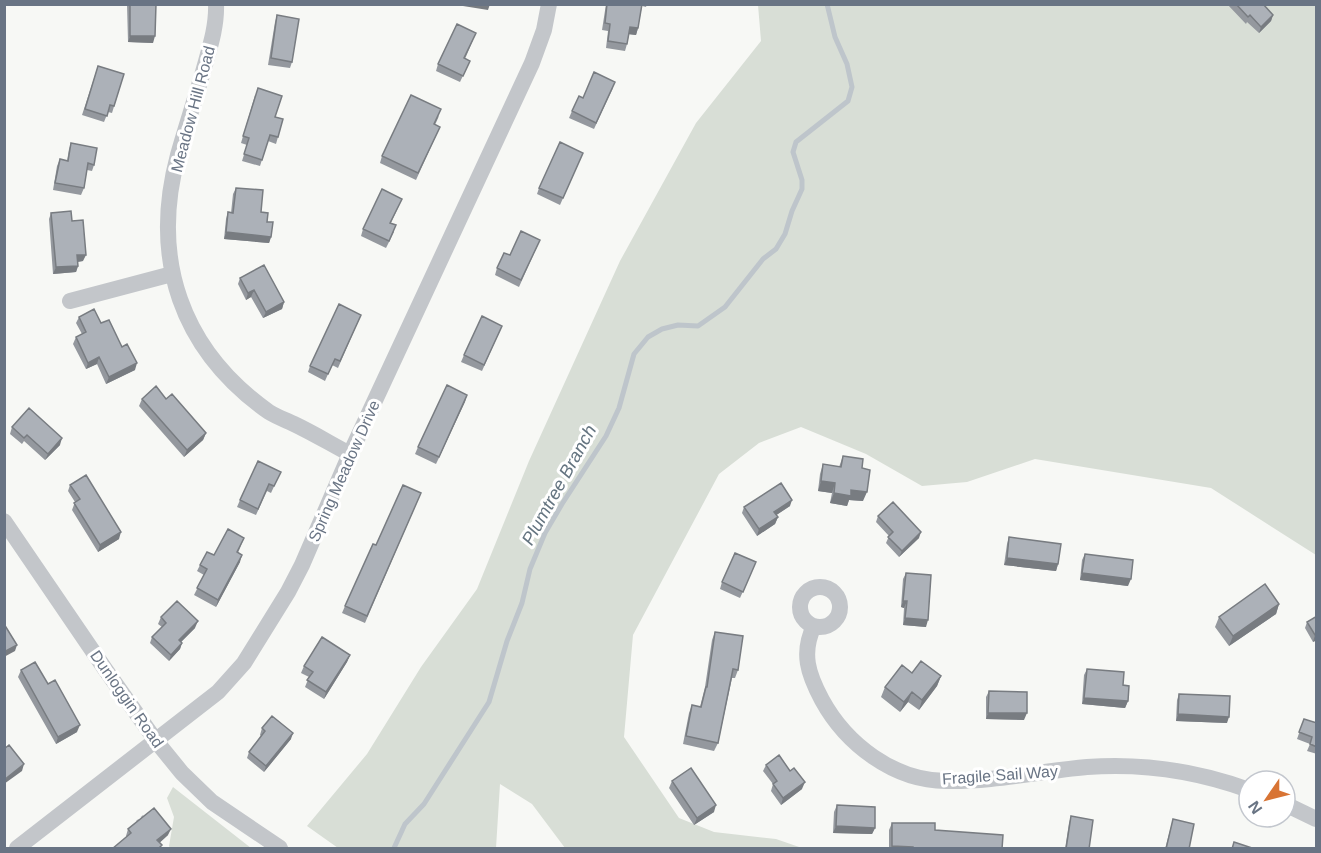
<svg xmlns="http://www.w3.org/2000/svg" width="1321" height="853" font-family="Helvetica,sans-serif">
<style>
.green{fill:#d8ded6}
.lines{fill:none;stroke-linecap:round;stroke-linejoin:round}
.stream{stroke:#bec5cb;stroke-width:5}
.path{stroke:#bbbdc0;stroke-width:3;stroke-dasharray:3 3;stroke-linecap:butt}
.minor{stroke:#c3c6ca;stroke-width:16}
.wall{fill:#94989e}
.shaded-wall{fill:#787c81}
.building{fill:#acb1b8;stroke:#787c81;stroke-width:1.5}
.labels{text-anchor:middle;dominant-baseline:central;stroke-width:6;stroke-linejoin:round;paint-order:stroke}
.street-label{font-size:16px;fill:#697484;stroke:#fff}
.water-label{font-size:18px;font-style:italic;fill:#647480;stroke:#fff}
</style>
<rect width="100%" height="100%" fill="#f7f8f5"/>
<!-- green -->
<path class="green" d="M 758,5 L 1316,5 L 1316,555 L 1211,488 L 1035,459 L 967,482 L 922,486 L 866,454 L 801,427 L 759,443 L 719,474 L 633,635 L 624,737 L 679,818 L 714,832 L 776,839 L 802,848 L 565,848 L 532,804 L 500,784 L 496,848 L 338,848 L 307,826 L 367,754 L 421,667 L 477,589 L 529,461 L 620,261 L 696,123 L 761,41 Z
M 173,787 L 251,848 L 170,848 L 169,846 L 174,817 L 167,798 Z"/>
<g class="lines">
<!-- stream -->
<path class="stream" d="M 394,848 L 405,824 L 424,804 L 489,702 L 507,641 L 522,603 L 530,569 L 545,533 L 562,504 L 606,436 L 619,408 L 634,354 L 648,337 L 662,329 L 678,325 L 698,326 L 725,307 L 763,259 L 776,249 L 785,234 L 792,211 L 802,189 L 802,180 L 793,152 L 796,142 L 848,101 L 852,87 L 847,64 L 835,37 L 827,4"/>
<!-- path -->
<path class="path" d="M 137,822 L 144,816"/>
<!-- minor -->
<path class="minor" d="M 216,4 C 217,27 209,50 203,72 C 195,99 186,127 178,155 C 150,259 181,350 269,412 C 277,417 286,420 294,424 C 313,433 331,444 350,454
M 70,301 L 172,274
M 4,521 L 105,669 L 156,741 L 182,773 L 212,802 L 280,848
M800 607a20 20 0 1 1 40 0a20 20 0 1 1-40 0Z
M 814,626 C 801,653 808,674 822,700 C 846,744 894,781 946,781 C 993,782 1040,771 1087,767 C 1142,763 1197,771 1249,790
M 1285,804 L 1316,819
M 17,848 L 218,692 L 244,663 L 288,592 L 302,565 L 350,454 L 532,63 L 544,30 L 549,4"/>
</g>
<!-- wall -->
<path class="wall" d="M 127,4 L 156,4 L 153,43 L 128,42 Z
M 606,4 L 647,4 L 646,7 L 642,6 L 638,28 L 636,35 L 629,34 L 627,44 L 625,51 L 606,48 L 608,31 L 602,30 Z
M 1227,4 L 1263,4 L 1273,15 L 1271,21 L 1259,33 L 1247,22 L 1246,24 Z
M 277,15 L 292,62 L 290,68 L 268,65 L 275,22 Z
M 473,40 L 465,59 L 470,61 L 460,82 L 436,71 L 438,64 Z
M 98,66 L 124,74 L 112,113 L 108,112 L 104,122 L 82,115 Z
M 613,88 L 594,129 L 569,118 L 572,111 L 583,98 Z
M 255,95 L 275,117 L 283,119 L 276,144 L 268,141 L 260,166 L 242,161 L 247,145 L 241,143 Z
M 439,116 L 435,125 L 440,127 L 416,180 L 380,163 L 382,156 Z
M 71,143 L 94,165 L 92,171 L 87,170 L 84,188 L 81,195 L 53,190 L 57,166 L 60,159 L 67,161 L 69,149 Z
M 583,153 L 560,205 L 537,194 L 539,188 Z
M 236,188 L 261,212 L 271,237 L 269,243 L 224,239 L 226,219 L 228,212 L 231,213 L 233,194 Z
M 402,199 L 391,223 L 394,232 L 386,248 L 361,236 L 363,229 Z
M 51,213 L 72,221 L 83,261 L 78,262 L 78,266 L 76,272 L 53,274 L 49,219 Z
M 540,240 L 519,287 L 495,275 L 497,268 L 510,255 Z
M 240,278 L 284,302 L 282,309 L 263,318 L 251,297 L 246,300 L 238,284 Z
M 361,315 L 338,368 L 332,365 L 325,381 L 308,372 L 310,366 Z
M 79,317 L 101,323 L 122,347 L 135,370 L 106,384 L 97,364 L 86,369 L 73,344 L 76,337 L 82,334 L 76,323 Z
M 502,326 L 482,371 L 461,362 L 464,355 Z
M 467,395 L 436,464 L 415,454 L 418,447 Z
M 142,399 L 166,399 L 206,433 L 203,440 L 184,457 L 139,406 Z
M 12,427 L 60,445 L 45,460 L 24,441 L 22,444 L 10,434 Z
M 843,456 L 862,468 L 863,501 L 849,500 L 847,506 L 830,503 L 832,493 L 818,491 L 820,474 L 823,464 L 839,467 Z
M 278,478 L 271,493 L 267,491 L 256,515 L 237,507 L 240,500 Z
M 70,485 L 119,539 L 98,552 L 72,510 L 75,502 L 68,491 Z
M 421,493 L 365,623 L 342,613 L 345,606 L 376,545 Z
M 790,506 L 776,515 L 778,517 L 775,524 L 757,536 L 742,513 L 744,507 Z
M 878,516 L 919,538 L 899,557 L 886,543 L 889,536 L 876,522 Z
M 1009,537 L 1058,564 L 1056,571 L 1004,565 L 1007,544 Z
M 244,538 L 238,553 L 240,562 L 216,607 L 194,595 L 204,575 L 197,571 L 200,565 Z
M 1085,554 L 1128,586 L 1080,580 L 1082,560 Z
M 753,569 L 740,598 L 720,589 L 722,582 Z
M 906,573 L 926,627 L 903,625 L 904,608 L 901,607 L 903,579 Z
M 1279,604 L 1276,614 L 1229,646 L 1215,627 L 1219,617 Z
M 1317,616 L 1317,640 L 1313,642 L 1305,628 L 1307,622 Z
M 161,617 L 195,628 L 181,642 L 182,643 L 180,649 L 169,661 L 150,643 L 152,637 L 162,627 L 158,624 Z
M 715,632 L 738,670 L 735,678 L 732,678 L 718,743 L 714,751 L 683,744 L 689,713 L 692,705 L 700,707 L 705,687 L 712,640 Z
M 350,655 L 347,662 L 324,699 L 305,687 L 309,677 L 301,673 L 304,666 Z
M 1087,669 L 1123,685 L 1128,701 L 1125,708 L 1082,704 L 1084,675 Z
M 21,670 L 48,684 L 77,732 L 56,744 L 18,677 Z
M 912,673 L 941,676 L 937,686 L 919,710 L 908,702 L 900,712 L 881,697 L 885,687 Z
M 989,691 L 1024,720 L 986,719 L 986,697 Z
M 1179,694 L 1227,723 L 1176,721 L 1177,700 Z
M 1304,719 L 1317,723 L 1317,754 L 1307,751 L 1310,744 L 1297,739 Z
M 262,728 L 291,739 L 264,772 L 247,758 L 249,752 L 261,736 L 260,735 Z
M 766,765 L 802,789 L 781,805 L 771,791 L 773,784 L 763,771 Z
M 672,781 L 714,812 L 694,825 L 669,788 Z
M 837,805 L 875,828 L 872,834 L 833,833 L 834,812 Z
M 1071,816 L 1089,849 L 1065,849 L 1069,823 Z
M 1173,819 L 1189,849 L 1165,849 Z
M 892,823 L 935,830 L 1002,849 L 889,849 L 889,830 Z
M 128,829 L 168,835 L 159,843 L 127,837 L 126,836 Z"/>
<!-- shaded-wall -->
<path class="shaded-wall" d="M 464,4 L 490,4 L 488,10 L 463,6 Z
M 1273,15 L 1271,21 L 1259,33 L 1261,27 Z
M 630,27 L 638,28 L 636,35 L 627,34 Z
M 130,36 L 155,36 L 153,43 L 128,42 Z
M 226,232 L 271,237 L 269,243 L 224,239 Z
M 77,255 L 86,255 L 83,261 L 75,262 Z
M 78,266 L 76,272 L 53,274 L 56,267 Z
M 254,290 L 251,297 L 246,300 L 248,293 Z
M 284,302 L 282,309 L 263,318 L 266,312 Z
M 99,357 L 97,364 L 86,369 L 88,363 Z
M 137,363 L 135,370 L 106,384 L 109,377 Z
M 467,395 L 465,402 L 436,464 L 439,457 Z
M 206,433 L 203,440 L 184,457 L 187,450 Z
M 62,438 L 60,445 L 45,460 L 48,454 Z
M 821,481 L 835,483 L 832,493 L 818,491 Z
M 851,490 L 867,492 L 863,501 L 849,500 L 847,506 L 830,503 L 834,493 Z
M 792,500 L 790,506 L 772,518 L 774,512 Z
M 778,517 L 775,524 L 757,536 L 759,529 Z
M 121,532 L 119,539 L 98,552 L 100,545 Z
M 921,532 L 919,538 L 899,557 L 902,551 Z
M 242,555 L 240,562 L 216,607 L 218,600 Z
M 1007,558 L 1058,564 L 1056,571 L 1004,565 Z
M 1082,573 L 1131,579 L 1128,586 L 1080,580 Z
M 903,601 L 907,601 L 904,608 L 901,607 Z
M 1279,604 L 1276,614 L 1229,646 L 1233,636 Z
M 905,618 L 928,620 L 926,627 L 903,625 Z
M 198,621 L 195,628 L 177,646 L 179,640 Z
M 1315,635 L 1317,635 L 1317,640 L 1313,642 Z
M 182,643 L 180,649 L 169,661 L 171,655 Z
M 17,645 L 15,651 L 4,657 L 4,652 Z
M 350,655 L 347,662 L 324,699 L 326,692 Z
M 941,676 L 937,686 L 919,710 L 922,700 Z
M 912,692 L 908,702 L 900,712 L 904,702 Z
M 1084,698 L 1128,701 L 1125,708 L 1082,704 Z
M 988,713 L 1027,713 L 1024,720 L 986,719 Z
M 1178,714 L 1229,717 L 1227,723 L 1176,721 Z
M 80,725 L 77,732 L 56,744 L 58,737 Z
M 293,733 L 291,739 L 264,772 L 266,766 Z
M 24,764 L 22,771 L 4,784 L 4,780 Z
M 805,782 L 802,789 L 781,805 L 783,798 Z
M 716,805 L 714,812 L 694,825 L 697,818 Z
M 836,826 L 875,828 L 872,834 L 833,833 Z
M 171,829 L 168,835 L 155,847 L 157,840 Z
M 892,846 L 913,847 L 912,849 L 891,849 Z"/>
<!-- building -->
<path class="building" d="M 130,4 L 156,4 L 155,36 L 130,36 Z
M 607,4 L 642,4 L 638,28 L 630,27 L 627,44 L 608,41 L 610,24 L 605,23 Z
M 1236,4 L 1263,4 L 1273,15 L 1261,27 L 1250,15 L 1248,17 Z
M 277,15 L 299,19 L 292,62 L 271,58 Z
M 457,24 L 476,33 L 464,58 L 470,61 L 463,76 L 438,64 Z
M 98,66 L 124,74 L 114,106 L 110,105 L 107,116 L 85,109 Z
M 594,72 L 615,82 L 596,123 L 572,111 L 579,96 L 583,98 Z
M 258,88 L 282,96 L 275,117 L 283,119 L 278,137 L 270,135 L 262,160 L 244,154 L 249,138 L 243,136 Z
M 411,95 L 441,109 L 434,124 L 440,127 L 418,173 L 382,156 Z
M 560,142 L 583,153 L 563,198 L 539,188 Z
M 71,143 L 97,148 L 94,165 L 88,163 L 84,188 L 55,183 L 60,159 L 68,161 Z
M 236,188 L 263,190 L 261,212 L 268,213 L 267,222 L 273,222 L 271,237 L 226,232 L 228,212 L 233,213 Z
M 382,189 L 402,199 L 390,223 L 396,225 L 389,241 L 363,229 Z
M 71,211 L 72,221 L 83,220 L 86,255 L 77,255 L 78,266 L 56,267 L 51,213 Z
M 521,231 L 540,240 L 521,280 L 497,268 L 504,253 L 510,255 Z
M 264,265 L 284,302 L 266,312 L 254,290 L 248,293 L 240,278 Z
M 339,304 L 361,315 L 340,361 L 335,359 L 328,374 L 310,366 Z
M 94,309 L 101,323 L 109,320 L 122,347 L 127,344 L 137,363 L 109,377 L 99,357 L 88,363 L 76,337 L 86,332 L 79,317 Z
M 482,316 L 502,326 L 484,365 L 464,355 Z
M 447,385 L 467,395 L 439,457 L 418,447 Z
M 156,386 L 166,399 L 172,394 L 206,433 L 187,450 L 142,399 Z
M 29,408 L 62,438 L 48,454 L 27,435 L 24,438 L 12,427 Z
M 843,456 L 863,459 L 862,468 L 870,470 L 867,492 L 851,490 L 851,496 L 834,493 L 835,483 L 821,481 L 823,464 L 841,467 Z
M 258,461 L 281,472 L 274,486 L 269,484 L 258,509 L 240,500 Z
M 86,475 L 121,532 L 100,545 L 74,503 L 80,499 L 70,485 Z
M 781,483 L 792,500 L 774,512 L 778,517 L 759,529 L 744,507 Z
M 403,485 L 421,493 L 367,616 L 345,606 L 373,544 L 376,545 Z
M 893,502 L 921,532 L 902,551 L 888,537 L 893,532 L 878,516 Z
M 228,529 L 244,538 L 237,552 L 242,555 L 218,600 L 197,588 L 207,569 L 200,565 L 207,552 L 214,555 Z
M 1009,537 L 1061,544 L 1058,564 L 1007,558 Z
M 735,553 L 756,562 L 743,592 L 722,582 Z
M 1085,554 L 1133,560 L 1131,579 L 1082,573 Z
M 906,573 L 931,575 L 928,620 L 905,618 L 907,601 L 903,601 Z
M 1265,584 L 1279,604 L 1233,636 L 1219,617 Z
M 177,601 L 198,621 L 179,640 L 182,643 L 171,655 L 152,637 L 166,623 L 161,617 Z
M 1317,616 L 1317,635 L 1315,635 L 1307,622 Z
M 4,624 L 17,645 L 4,652 Z
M 715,632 L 743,636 L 738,670 L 733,669 L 718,743 L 686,736 L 692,705 L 701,707 L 706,687 L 707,687 Z
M 322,637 L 350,655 L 326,692 L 307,680 L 313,672 L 304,666 Z
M 921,661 L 941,676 L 922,700 L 912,692 L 904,702 L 885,687 L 902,665 L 912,673 Z
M 35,662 L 48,684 L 55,680 L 80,725 L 58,737 L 21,670 Z
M 1087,669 L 1124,672 L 1123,685 L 1129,686 L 1128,701 L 1084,698 Z
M 989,691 L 1027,692 L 1027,713 L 988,713 Z
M 1179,694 L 1230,696 L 1229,717 L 1178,714 Z
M 272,716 L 293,733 L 266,766 L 249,752 L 265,731 L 262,728 Z
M 1304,719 L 1317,723 L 1317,747 L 1310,744 L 1312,737 L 1299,732 Z
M 9,745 L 24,764 L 4,780 L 4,749 Z
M 779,755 L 790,771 L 794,768 L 805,782 L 783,798 L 773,784 L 777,781 L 766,765 Z
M 691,768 L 716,805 L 697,818 L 672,781 Z
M 837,805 L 875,807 L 875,828 L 836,826 Z
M 154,808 L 171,829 L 157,840 L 162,845 L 158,849 L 112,849 L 131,833 L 128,829 Z
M 1071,816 L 1093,820 L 1089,849 L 1066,849 Z
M 1173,819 L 1194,824 L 1189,849 L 1166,849 Z
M 892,823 L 935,823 L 935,830 L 1003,835 L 1002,849 L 913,849 L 913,847 L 892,846 Z
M 1234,842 L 1255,849 L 1232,849 Z"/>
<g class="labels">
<!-- street labels -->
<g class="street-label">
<text transform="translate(193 109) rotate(-75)">Meadow Hill Road</text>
<text transform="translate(344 471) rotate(-66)">Spring Meadow Drive</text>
<text transform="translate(127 699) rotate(55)">Dunloggin Road</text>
<text transform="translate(1000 775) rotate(-4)">Fragile Sail Way</text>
</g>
<!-- water labels -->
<g class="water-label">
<text transform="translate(559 485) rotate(-61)">Plumtree Branch</text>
</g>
</g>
<!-- border -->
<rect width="1321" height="853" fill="none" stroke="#697484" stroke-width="12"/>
<!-- north arrow -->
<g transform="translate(1267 799) rotate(235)"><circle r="28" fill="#ffffff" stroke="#c3c7ce" stroke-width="1.5"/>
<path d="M0-4.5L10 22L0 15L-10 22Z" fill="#d87434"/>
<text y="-9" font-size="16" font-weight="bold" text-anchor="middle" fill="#697484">N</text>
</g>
</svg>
